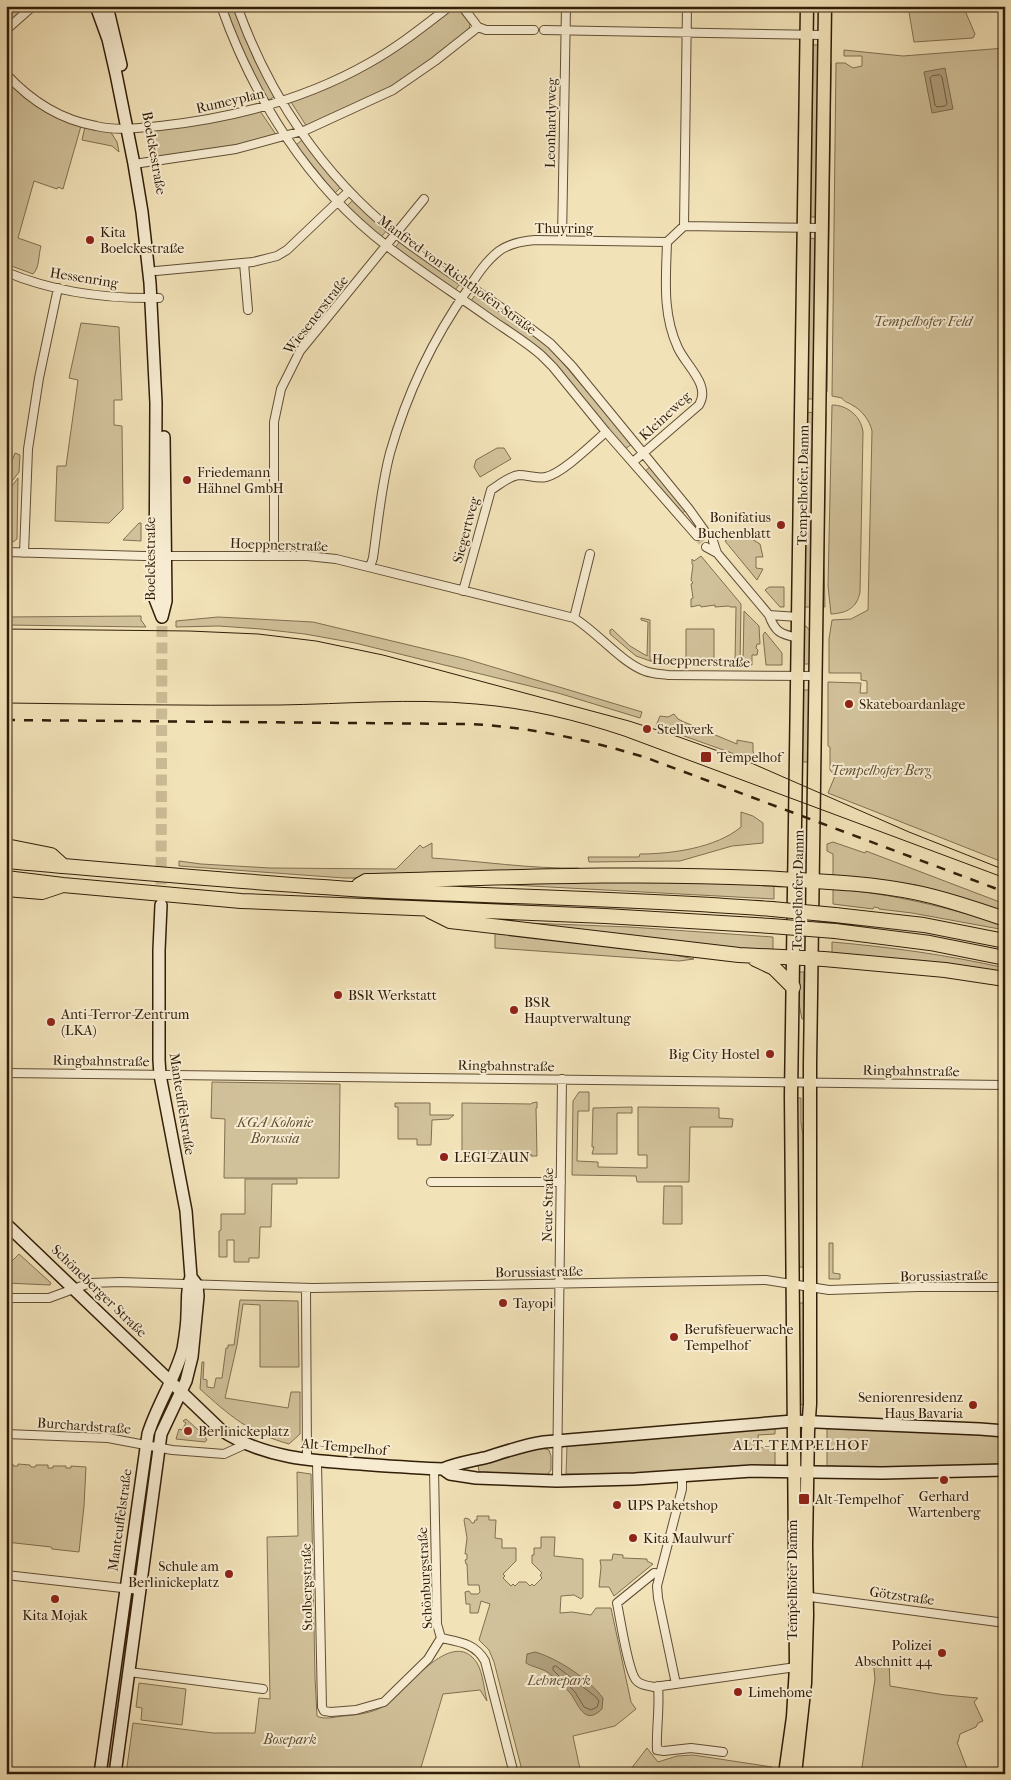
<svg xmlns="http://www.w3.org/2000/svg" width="1011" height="1780" font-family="'IM FELL French Canon',serif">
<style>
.green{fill:#d1c19a;stroke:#816f51}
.water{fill:#b09f7c;stroke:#7d6b4e}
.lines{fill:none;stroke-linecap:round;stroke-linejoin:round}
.shore{stroke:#705e42;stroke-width:1}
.street-tunnel{stroke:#cbbb95;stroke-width:8;stroke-dasharray:8 4;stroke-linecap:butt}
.secondary-tunnel{stroke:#cbbb95;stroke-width:11;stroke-dasharray:11 5.5;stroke-linecap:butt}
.street-casing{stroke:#614e34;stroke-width:10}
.secondary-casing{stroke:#311d08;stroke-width:14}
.primary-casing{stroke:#311d08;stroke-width:15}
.highway-casing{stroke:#311d08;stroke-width:16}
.street{stroke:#f7ecd1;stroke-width:8}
.secondary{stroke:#f7ecd1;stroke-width:11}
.primary{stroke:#f2e2b8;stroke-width:12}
.highway{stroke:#f2e2b8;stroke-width:14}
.tram{stroke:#311d08;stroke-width:1}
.rail{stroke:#311d08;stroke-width:2.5;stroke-dasharray:9 9;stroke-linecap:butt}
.highway-bridge-casing{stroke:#311d08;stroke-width:16;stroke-linecap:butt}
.highway-bridge{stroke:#f2e2b8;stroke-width:14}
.poi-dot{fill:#8f2418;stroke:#f7ecd1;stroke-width:2}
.labels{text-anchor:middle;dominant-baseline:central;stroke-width:4;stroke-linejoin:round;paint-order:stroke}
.street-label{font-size:14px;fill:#311d08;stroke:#f7ecd1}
.poi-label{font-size:14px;fill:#311d08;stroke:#f7ecd1;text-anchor:start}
.park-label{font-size:14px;font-style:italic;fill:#614e34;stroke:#f7ecd1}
.neighbourhood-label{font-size:15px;letter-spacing:1px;fill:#311d08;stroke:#f7ecd1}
</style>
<rect width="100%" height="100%" fill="#f2e2b8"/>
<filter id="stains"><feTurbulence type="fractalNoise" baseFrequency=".004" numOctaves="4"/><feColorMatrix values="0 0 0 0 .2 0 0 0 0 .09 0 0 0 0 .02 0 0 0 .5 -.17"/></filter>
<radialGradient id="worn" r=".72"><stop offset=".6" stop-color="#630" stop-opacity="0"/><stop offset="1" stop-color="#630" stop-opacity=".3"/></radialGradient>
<!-- green -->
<path class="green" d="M 13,6 L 28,6 L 6,25 L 6,12 Z
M 224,6 L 233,6 L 254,59 L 274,97 L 267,101 L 246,62 Z
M 908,6 L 963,6 L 975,34 L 973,38 L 914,42 Z
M 452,7 L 458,9 L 470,24 L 469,30 C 441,54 410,77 377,94 C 354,106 330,116 307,127 L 291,102 L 328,86 Z
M 812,45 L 819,45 L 817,217 L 809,217 Z
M 1005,48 L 1005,863 L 828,793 L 835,776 L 830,770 L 830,747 L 828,746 L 828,682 L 861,683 L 860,693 L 867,693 L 867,681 L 861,680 L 861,673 L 829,673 L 829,639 L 832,620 L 851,619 L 868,610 L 872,431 C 870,421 862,410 852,405 C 848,402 845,403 842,398 L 832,396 L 836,63 L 845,63 L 853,68 L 862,66 L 862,56 L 844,56 L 844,50 L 903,56 Z
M 829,63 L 831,63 L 827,392 L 824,392 Z
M 6,80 C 28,102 52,116 81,126 L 63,189 L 58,187 L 57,189 L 34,181 L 18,238 L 41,246 C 38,256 40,267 33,274 L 6,264 Z
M 260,111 L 277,136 C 236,146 195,154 153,157 L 148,130 Z
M 85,127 L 110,131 L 117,142 L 119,152 L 112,146 L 82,140 Z
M 302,140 L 341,187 L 335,193 L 296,145 Z
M 353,200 L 387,230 L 381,237 L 347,206 Z
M 809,238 L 817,239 L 813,399 L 807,399 Z
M 400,241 L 460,284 L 455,290 L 395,248 Z
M 475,295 L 523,327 L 550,348 L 632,444 L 625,449 L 566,378 L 471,301 Z
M 81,323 L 119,327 L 122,400 L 114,400 L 114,425 L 122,426 L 123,509 L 109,523 L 55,521 L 57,466 L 66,466 L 78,380 L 69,378 Z
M 832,405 C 847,405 861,416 863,432 L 860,592 C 857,608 847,613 831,614 L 828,586 Z
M 824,411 L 826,411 L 824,564 L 825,607 L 821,607 Z
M 807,412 L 814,413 L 811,607 L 804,607 Z
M 497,448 L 504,448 L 511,459 L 480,477 L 474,467 L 476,460 Z
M 15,453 L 20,455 L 19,472 L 6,489 L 6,464 L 10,466 Z
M 650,467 L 686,510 L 680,515 L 644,472 Z
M 18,478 L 17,539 L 13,542 L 6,542 L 6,494 Z
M 139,523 L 141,523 L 141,541 L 123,540 Z
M 734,536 L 747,536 L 760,544 L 763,557 L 756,557 L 756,568 L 763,569 L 757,580 L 725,541 Z
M 701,556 L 741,604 L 740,665 L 737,665 L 733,662 L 735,661 L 736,607 L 730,607 L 729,606 L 715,607 L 715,605 L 701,607 L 700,605 L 691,607 L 691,599 L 693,598 L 691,584 L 693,583 L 691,580 L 693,565 L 692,564 L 692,559 L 694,561 Z
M 769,587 L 784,587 L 784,607 L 780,607 L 765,590 Z
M 744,611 L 759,626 L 760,644 L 757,644 L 756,648 L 758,650 L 757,655 L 752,655 L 752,665 L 743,665 Z
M 141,616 L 141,620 L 146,627 L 6,625 L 6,617 Z
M 218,617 L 313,622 L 463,658 L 642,712 L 640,718 L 558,693 L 355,643 L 305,634 L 261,629 L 219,626 L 176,627 L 176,621 Z
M 641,618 L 650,620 L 650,660 L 656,661 L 656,663 L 636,656 L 610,634 L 610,630 L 612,629 L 630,646 L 647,656 L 648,622 L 641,620 Z
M 806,626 L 810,631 L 810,664 L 802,664 L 804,627 Z
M 686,629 L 714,629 L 714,664 L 684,663 L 684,658 L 686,657 Z
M 765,632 L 782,653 L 782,665 L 766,665 L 763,635 Z
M 801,690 L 810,690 L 810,762 L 800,762 Z
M 674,714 L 678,719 L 684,722 L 737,744 L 737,740 L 753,743 L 753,751 L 757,762 L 656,726 L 660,716 L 668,717 Z
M 741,812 L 753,816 L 763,823 L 763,843 L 732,846 L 680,861 L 589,862 L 588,857 L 639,857 L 640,854 C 671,854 716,848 741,827 Z
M 833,842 L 865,853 L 866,851 L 1005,904 L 1005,914 L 916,885 L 874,879 L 833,877 L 833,854 L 827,851 L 827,844 Z
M 432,843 L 432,858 C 481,861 530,869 579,868 L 579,870 L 396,878 L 344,878 L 179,866 L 179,861 L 201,864 L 270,868 L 396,869 L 420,845 L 423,848 Z
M 560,881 L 774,884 L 774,899 L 493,884 Z
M 833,889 C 892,893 948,908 1005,925 L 1005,930 L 912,913 L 879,909 L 879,908 L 874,907 L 873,909 L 833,904 Z
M 501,922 L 630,927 L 773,937 L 773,952 Z
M 495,931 L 641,948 L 694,959 L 679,961 L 495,948 Z
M 832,942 C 890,947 948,955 1005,968 L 1005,973 L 832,955 Z
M 799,972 L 804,972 L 804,1019 L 802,1019 L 799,1004 Z
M 212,1082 L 340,1084 L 339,1178 L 224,1178 L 225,1119 L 211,1118 Z
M 579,1092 L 589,1092 L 589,1111 L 578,1111 L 577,1161 L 598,1162 L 598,1167 L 647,1168 L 647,1155 L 638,1155 L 638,1107 L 719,1108 L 719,1118 L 733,1119 L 732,1127 L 690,1127 L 689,1182 L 637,1182 L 636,1176 L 572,1175 L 573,1101 Z
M 797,1098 L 801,1098 L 801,1122 L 803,1135 L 804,1267 L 798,1267 Z
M 537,1102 L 537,1108 L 536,1108 L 537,1156 L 531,1156 L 531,1154 L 462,1153 L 462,1103 L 531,1104 L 532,1103 Z
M 395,1103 L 430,1103 L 430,1115 L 454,1115 L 449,1119 L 432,1120 L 431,1145 L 417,1145 L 417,1139 L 398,1139 L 398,1107 L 395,1107 Z
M 632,1107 L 632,1113 L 617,1113 L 617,1154 L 592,1154 L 594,1147 L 592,1147 L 593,1108 Z
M 245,1179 L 297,1179 L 297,1184 L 272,1184 L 271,1227 L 260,1227 L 259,1258 L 249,1258 L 249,1262 L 234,1262 L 234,1240 L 227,1240 L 227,1257 L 219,1257 L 219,1231 L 221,1230 L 221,1214 L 245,1214 Z
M 664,1186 L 682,1186 L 682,1224 L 663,1224 Z
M 829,1243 L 833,1243 L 833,1273 L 840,1274 L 840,1279 L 829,1279 Z
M 19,1254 L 51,1283 L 50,1285 L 6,1283 L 6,1267 Z
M 240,1300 L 298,1301 L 299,1367 L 260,1367 L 260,1305 L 243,1304 L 237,1345 L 225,1398 L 288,1408 L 291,1392 L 300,1392 L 300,1434 L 289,1444 C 249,1433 229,1415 200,1389 L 202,1362 L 204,1362 L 203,1379 L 207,1380 L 207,1387 L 214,1388 L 216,1378 L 222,1378 L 226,1348 L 228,1348 L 228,1345 L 234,1345 Z
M 798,1303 L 804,1303 L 804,1404 L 799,1405 Z
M 186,1419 L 204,1435 L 207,1440 L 205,1442 L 176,1439 L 179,1429 L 182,1430 L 186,1423 L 183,1421 Z
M 827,1427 L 976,1434 L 1005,1437 L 1005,1464 L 878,1468 L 827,1466 Z
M 775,1428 L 775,1434 L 758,1435 L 759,1448 L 775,1447 L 775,1465 L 732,1466 L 623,1475 L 566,1474 L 567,1446 L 569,1445 Z
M 542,1448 L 549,1450 L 551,1456 L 551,1470 L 547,1475 L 479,1472 L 478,1465 Z
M 149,1459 L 153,1460 L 137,1574 L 133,1573 Z
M 6,1464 L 13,1464 L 13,1466 L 18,1466 L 18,1464 L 30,1465 L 31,1467 L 35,1467 L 36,1465 L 48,1465 L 48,1468 L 53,1468 L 53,1466 L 66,1466 L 66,1468 L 71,1468 L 71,1466 L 86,1467 L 84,1506 L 79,1552 L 52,1549 L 51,1547 L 6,1542 Z
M 297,1472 L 311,1474 L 315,1677 L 317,1716 C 324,1720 335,1717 343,1716 C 356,1715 373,1713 384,1706 C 404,1694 452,1624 477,1663 C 483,1673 484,1689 487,1701 L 480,1690 L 443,1694 L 419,1774 L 126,1774 L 133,1723 L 213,1733 L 255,1733 L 259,1698 L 270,1699 L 267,1537 L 298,1536 Z
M 477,1516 L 489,1516 L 489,1520 L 496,1520 L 495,1538 L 502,1539 L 502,1548 L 516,1548 L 516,1561 L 503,1574 L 505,1576 L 503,1578 L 511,1586 L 513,1584 L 515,1586 L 519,1582 L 526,1582 L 530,1586 L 532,1584 L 534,1586 L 542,1578 L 540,1575 L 542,1573 L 532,1563 L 532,1555 L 534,1555 L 534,1548 L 541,1548 L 541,1537 L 555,1537 L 554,1556 L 583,1559 L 583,1597 L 581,1599 L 574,1595 L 561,1596 L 560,1613 L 572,1612 L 591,1615 L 596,1608 L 611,1608 L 631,1702 L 636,1709 L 615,1726 L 573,1736 L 581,1774 L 523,1774 L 494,1662 L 489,1650 L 479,1640 L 490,1604 L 481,1601 L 478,1613 L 470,1613 L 470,1604 L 466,1604 L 465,1592 L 469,1591 L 471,1594 L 478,1594 L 480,1592 L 479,1585 L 468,1585 L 467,1564 L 466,1564 L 465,1560 L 467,1559 L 467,1554 L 465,1554 L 467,1538 L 464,1520 L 465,1518 L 469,1519 L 472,1523 L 474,1523 L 475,1520 L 477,1520 Z
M 613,1554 L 623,1555 L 623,1558 L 647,1559 L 647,1561 L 653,1564 L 614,1596 L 609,1587 L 599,1587 L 601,1567 L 600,1560 L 612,1560 Z
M 873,1660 L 889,1661 L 890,1686 L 945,1695 L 978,1698 L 974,1702 L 983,1721 L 978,1723 L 976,1727 L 960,1734 L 958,1742 L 957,1742 L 969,1774 L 861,1774 L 875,1679 Z
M 119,1675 L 123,1676 L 110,1774 L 105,1774 Z
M 139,1683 L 186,1689 L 182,1725 L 141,1720 L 142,1708 L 136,1707 Z
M 647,1748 L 658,1762 L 677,1756 L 693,1755 L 772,1767 L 771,1774 L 627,1774 Z"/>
<!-- water -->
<path class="water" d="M 945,68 L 953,109 L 932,113 L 924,72 Z
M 535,1652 C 557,1658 589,1679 603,1698 L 602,1709 C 585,1726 579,1706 571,1694 C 566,1688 558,1680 551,1675 C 544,1668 534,1668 526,1663 L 527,1654 Z
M 696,1768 L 709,1774 L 660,1774 L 676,1769 Z"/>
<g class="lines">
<!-- shore -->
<path class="shore" d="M 940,75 L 942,77 L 947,104 L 945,106 L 937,107 L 935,105 L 930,78 L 932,76 Z
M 556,1666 L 596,1697 L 599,1701 L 597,1707 L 591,1710 L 584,1707 L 575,1692 L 553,1670 L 553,1667 Z"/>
<!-- street-tunnel -->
<path class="street-tunnel" d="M 704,530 L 713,541
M 697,536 L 706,547"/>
<!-- secondary-tunnel -->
<path class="secondary-tunnel" d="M 161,901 L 162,617"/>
<defs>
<path id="street" d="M 221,6 C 253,97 309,187 387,246 C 421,272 457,295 492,320 C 508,331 526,342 541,355 L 553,367 L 606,432 L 697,536
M 237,6 C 269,95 322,175 396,234 C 446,273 502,305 551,344 L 572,366 L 689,509 L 704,530
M 462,6 L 478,27 L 486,30 L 534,30
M 6,7 L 8,6
M 6,30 L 33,6
M 544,30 L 824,35
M 6,74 C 30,100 61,120 96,126 C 117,131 139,128 160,126 C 234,118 304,100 369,63 C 398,47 424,26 450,6
M 134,164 L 236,149 L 306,130 L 393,90 L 435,61 L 478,27
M 684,226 L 687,6
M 562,240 L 566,6
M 244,263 L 248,310
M 156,271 L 253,262 L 277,256 L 287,250 L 349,191
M 6,272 C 54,292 107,299 159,298
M 633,462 L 699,405 C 711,385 687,367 678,348 C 662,314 666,278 667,242
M 713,541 L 717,553
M 706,547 L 717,553 L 769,615 C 775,632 780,634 798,638
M 6,552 L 144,556 L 307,556 L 336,559 L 574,618 C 597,632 622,663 645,671 C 653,674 661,674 668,675 L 816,676
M 24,553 L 28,449 L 39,378 L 58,288
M 274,555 L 274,422 L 281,389 L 300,351 L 424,199
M 370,567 L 373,558 C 378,523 381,487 390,453 C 407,393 432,340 468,289 C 477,275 486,261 499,251 C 510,243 523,241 535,240 L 667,242 L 684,226 L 822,228
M 463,591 L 491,490 C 499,485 509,476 519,475 C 528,475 537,479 546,477 C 563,473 592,444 606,432
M 769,615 L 798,617
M 574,618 L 590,554
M 6,1073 L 1005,1085
M 431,1182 L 561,1182
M 306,1288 L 307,1460
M 6,1298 L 49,1298 L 90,1283 L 120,1282 L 313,1288 L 766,1280 L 829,1290 L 918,1287 L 1005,1287
M 6,1434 L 108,1438 L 172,1450 L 224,1454 L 246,1444
M 317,1462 L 322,1707 L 324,1711 L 331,1712 L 356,1710 L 384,1702 L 428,1659 L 441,1638
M 434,1469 L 437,1624 L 441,1638
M 557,1481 L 562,1079
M 660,1574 L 654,1573 L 617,1603 C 620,1617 628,1671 636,1680 C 640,1685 648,1686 654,1687 L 796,1667
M 6,1575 L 140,1590
M 803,1596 L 1005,1623
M 441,1638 C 459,1642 475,1643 485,1661 L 514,1774
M 129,1672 L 263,1689
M 676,1684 L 658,1598 L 657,1586 L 682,1489 L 682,1476
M 658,1686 C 660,1708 656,1729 657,1750 L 664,1751 L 691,1748 L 723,1752"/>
<path id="secondary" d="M 96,6 L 108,39 L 116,74 L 134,164 L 142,212 L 150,283 L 156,403 L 155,599 L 162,617
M 107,6 L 121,65
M 162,617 L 166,601 L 164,437
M 6,1224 L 221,1430 C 263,1458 312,1461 361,1464 C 389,1466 416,1468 443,1469 C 457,1463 472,1461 488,1457 C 507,1451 524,1445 544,1442 L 793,1421 L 980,1429 L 1005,1431
M 443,1469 L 450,1474 L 476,1478 L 557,1481 L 635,1479 L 752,1471 L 882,1473 L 1005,1470
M 100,1774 L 148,1434 C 157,1405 175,1379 183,1349 C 185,1337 187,1326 187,1314 C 188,1301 186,1289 191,1277 L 186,1211 L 160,1075 L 159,1060 L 159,950 L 161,905
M 115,1774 L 161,1434 L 186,1381 L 192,1357 L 198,1296 L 197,1285 L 191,1277"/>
<path id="primary" d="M 785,1774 L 793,1717 L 796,1667 L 791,1096 L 807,6
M 795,1774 L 805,1683 L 807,1615 L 806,1545 L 808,1431 L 810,1404 L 810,1065 L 825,6"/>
<path id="highway" d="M 6,846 L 51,855 L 61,864
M 6,861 C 133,872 260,884 387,891 C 515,897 643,899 772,909
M 6,878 L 63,885 L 241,901 L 605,916 L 771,926
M 359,885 L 366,881 C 498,878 628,872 760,878 C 812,881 866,882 918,893 C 947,899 976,909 1005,919
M 6,889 L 42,892 L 60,886
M 430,911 L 450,921 L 739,955 L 824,959 L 945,970 L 1005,979
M 835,915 L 924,925 L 1005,941
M 835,931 L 930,943 L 1005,958
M 755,959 L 774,968 L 793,987"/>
</defs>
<!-- street casing -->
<use href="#street" class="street-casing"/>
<!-- secondary casing -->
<use href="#secondary" class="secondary-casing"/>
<!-- primary casing -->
<use href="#primary" class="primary-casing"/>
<!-- highway casing -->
<use href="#highway" class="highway-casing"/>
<!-- street -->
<use href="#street" class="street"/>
<!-- secondary -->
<use href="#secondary" class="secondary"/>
<!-- primary -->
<use href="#primary" class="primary"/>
<!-- highway -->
<use href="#highway" class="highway"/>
<!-- tram -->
<path class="tram" d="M 6,629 L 189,631 L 258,634 L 316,641 L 383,655 L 629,721 L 679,737 L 749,762 L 909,832 L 1005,870
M 6,703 C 97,704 188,706 279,705 C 345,704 411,698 476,704 C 527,708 576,720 624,736 L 1005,878"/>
<!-- rail -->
<path class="rail" d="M 6,720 L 469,724 C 531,727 589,740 647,758 L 1005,892"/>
<defs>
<path id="highway-bridge" d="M 772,909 L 835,915
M 771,926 L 835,931"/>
</defs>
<!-- highway-bridge casing -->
<use href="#highway-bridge" class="highway-bridge-casing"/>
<!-- highway-bridge -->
<use href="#highway-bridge" class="highway-bridge"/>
</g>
<!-- markers -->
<g class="poi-dot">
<circle cx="90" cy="240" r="5"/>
<circle cx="187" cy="480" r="5"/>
<circle cx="781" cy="525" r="5"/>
<circle cx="849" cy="704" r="5"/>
<circle cx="647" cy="729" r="5"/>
<rect x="700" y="751" width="12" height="12" rx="2.5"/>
<circle cx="338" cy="995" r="5"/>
<circle cx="514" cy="1010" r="5"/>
<circle cx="51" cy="1022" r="5"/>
<circle cx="770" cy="1054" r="5"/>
<circle cx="444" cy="1157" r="5"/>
<circle cx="503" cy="1303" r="5"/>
<circle cx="674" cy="1337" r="5"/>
<circle cx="973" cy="1405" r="5"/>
<circle cx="188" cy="1431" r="5"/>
<circle cx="944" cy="1480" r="5"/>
<rect x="798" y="1493" width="12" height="12" rx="2.5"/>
<circle cx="617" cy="1505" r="5"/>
<circle cx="633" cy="1538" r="5"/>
<circle cx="229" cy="1574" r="5"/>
<circle cx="55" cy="1599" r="5"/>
<circle cx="942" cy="1653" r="5"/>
<circle cx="738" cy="1692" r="5"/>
</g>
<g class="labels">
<!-- street labels -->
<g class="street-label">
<text transform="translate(230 101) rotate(-13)">Rumeyplan</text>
<text transform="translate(551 123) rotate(-89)">Leonhardyweg</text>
<text transform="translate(154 153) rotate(80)">Boelckestraße</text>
<text x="564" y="228">Thuyring</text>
<text transform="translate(457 275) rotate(36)">Manfred-von-Richthofen-Straße</text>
<text transform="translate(84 278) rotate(9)">Hessenring</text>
<text transform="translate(316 315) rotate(-52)">Wiesenerstraße</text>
<text transform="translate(665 416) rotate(-43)">Kleineweg</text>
<text transform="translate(803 485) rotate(-89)">Tempelhofer Damm</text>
<text transform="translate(466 530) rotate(-75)">Siegertweg</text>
<text transform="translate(279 545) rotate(2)">Hoeppnerstraße</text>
<text transform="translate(150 559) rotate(-90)">Boelckestraße</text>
<text transform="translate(701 661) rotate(2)">Hoeppnerstraße</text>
<text transform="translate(798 890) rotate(-89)">Tempelhofer Damm</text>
<text transform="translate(101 1061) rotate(1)">Ringbahnstraße</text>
<text transform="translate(506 1066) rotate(1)">Ringbahnstraße</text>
<text transform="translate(911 1071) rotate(1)">Ringbahnstraße</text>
<text transform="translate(182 1104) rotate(81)">Manteuffelstraße</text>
<text transform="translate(548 1205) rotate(-89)">Neue Straße</text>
<text transform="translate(539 1272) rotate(-1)">Borussiastraße</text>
<text transform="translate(944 1276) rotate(-1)">Borussiastraße</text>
<text transform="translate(99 1291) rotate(44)">Schöneberger Straße</text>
<text transform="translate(84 1426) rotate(4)">Burchardstraße</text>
<text transform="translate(344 1447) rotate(5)">Alt-Tempelhof</text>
<text transform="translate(120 1520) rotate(-82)">Manteuffelstraße</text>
<text transform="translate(425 1578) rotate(-93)">Schönburgstraße</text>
<text transform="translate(792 1580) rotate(-90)">Tempelhofer Damm</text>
<text transform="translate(307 1587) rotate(-91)">Stolbergstraße</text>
<text transform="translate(902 1596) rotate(8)">Götzstraße</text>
</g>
<!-- poi labels -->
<g class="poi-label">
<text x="100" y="232">Kita<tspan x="100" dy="16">Boelckestraße</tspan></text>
<text x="197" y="472">Friedemann<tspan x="197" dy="16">Hähnel GmbH</tspan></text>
<text x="771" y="517" text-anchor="end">Bonifatius<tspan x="771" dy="16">Buchenblatt</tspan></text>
<text x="859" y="704">Skateboardanlage</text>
<text x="657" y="729">Stellwerk</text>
<text x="717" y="757">Tempelhof</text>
<text x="348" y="995">BSR Werkstatt</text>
<text x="524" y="1002">BSR<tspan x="524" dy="16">Hauptverwaltung</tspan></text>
<text x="61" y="1014">Anti-Terror-Zentrum<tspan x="61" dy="16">(LKA)</tspan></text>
<text x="760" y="1054" text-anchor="end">Big City Hostel</text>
<text x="454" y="1157">LEGI-ZAUN</text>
<text x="513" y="1303">Tayopi</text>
<text x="684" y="1329">Berufsfeuerwache<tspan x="684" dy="16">Tempelhof</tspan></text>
<text x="963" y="1397" text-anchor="end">Seniorenresidenz<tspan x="963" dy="16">Haus Bavaria</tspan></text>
<text x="198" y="1431">Berlinickeplatz</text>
<text x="944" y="1496" text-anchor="middle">Gerhard<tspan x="944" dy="16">Wartenberg</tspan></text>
<text x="815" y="1499">Alt-Tempelhof</text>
<text x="627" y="1505">UPS Paketshop</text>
<text x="643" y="1538">Kita Maulwurf</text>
<text x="219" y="1566" text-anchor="end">Schule am<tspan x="219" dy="16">Berlinickeplatz</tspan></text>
<text x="55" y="1615" text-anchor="middle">Kita Mojak</text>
<text x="932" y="1645" text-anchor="end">Polizei<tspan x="932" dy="16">Abschnitt 44</tspan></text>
<text x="748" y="1692">Limehome</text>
</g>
<!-- park labels -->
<g class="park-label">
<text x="923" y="321">Tempelhofer Feld</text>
<text x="881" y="770">Tempelhofer Berg</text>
<text x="275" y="1122">KGA Kolonie<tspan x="275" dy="16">Borussia</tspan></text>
<text x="559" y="1680">Lehnepark</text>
<text x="290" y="1739">Bosepark</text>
</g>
<!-- neighbourhood labels -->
<g class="neighbourhood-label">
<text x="801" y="1445">ALT-TEMPELHOF</text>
</g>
</g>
<!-- margin -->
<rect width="1011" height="1780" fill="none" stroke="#f2e2b8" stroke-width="25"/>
<rect x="8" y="8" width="996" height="1765" fill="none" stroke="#311d08" stroke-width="2.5"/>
<rect x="12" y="12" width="986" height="1755" fill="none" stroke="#311d08"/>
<rect width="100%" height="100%" filter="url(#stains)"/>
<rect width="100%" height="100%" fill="url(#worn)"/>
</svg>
